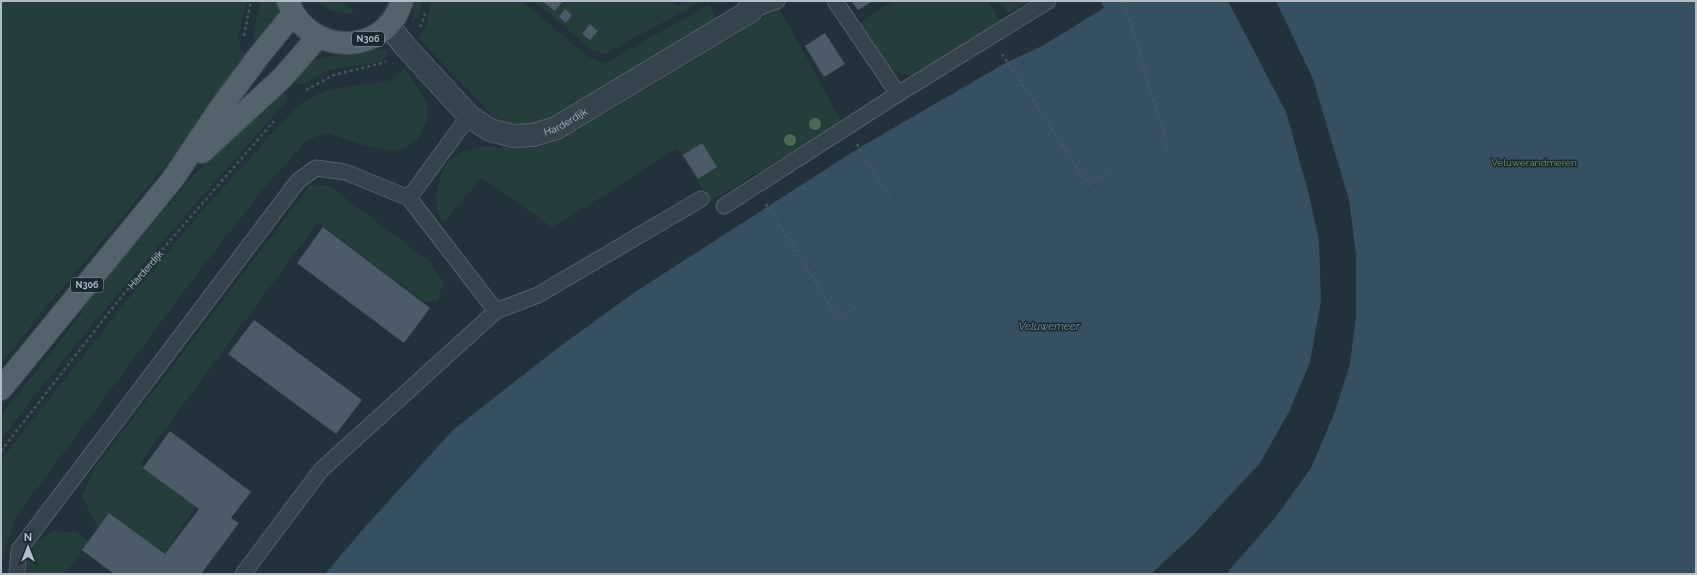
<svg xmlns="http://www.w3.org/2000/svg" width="1697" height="575" font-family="Raleway,sans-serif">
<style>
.green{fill:#253d3b}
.water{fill:#365062}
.building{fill:#4c5b67}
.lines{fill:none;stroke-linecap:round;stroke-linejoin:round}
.lane-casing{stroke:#55606a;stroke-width:17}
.street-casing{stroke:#55606a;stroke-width:24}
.primary-casing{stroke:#404c55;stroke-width:24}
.path{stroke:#425958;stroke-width:2.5;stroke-dasharray:3 3;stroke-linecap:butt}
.lane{stroke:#36434c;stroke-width:15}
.street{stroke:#36434c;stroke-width:22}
.primary{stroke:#54626c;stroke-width:22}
.tree{fill:#4a6a56}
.labels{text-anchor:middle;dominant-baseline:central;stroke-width:3;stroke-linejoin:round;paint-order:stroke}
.shield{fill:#1c2830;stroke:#85909a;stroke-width:1}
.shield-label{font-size:9px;font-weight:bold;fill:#b2bdc7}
.street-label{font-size:10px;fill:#b2bdc7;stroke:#1c2830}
.park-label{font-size:10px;fill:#69986c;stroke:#1c2830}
.water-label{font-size:11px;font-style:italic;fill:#7294aa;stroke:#1c2830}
</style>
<rect width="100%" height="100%" fill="#23313b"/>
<!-- green -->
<path class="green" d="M 1,1 L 246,1 L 239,35 L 240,49 L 250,58 L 167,163 L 58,294 L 57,293 L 1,364 Z
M 260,1 L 278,1 L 278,17 L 261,46 L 253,37 Z
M 319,1 L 344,1 L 355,13 C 340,15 329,12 319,1 Z
M 414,1 L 422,1 L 418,17 L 412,22 Z
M 431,1 L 523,1 L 587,56 L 605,63 L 710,4 L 718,23 L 572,108 L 538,124 L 515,128 L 496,119 L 419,39 L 427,23 Z
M 535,1 L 672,1 L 677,6 L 685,1 L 702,1 L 605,54 L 590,49 Z
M 894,1 L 988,1 L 1001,22 L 914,76 L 886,70 L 858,24 Z
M 1000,1 L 1031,1 L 1008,13 Z
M 779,8 L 842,122 L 710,201 L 677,148 L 553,228 L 482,178 L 443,223 L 437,210 L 436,198 L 438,187 L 445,164 L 461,152 L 478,147 L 544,146 L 607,112 Z
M 372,49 L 383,49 L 389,52 C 386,56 383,60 378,62 C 360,68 341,64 323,73 C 311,79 308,87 293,83 L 291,78 L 309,64 L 325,57 Z
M 404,68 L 427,101 L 427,121 L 417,140 L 395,152 L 362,145 L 327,133 L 307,140 L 264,188 L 187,287 L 16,517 L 1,561 L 1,460 L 129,298 L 203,210 L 292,112 L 306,100 L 326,90 L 393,80 Z
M 280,87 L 288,99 C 189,211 90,321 1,440 L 1,416 L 82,313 L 81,311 L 107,277 L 195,174 Z
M 328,185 L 431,263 L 444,283 L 437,301 L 424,302 L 318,222 L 140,463 L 196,505 L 164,555 L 111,513 L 98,528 L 82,497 L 94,469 L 310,186 Z
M 55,531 L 76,532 L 89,541 L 65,574 L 27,574 C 27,550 33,541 55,531 Z"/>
<!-- water -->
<path class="water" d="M 1101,1 L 1228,1 L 1286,112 L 1308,191 L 1319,240 L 1321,301 L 1310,362 L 1289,412 L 1260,463 L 1194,534 L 1151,574 L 325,574 L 365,527 L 453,430 L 559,347 L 635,292 L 859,148 L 1007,62 L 1042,46 L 1104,8 Z
M 1276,1 L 1696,1 L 1696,574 L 1226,574 L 1275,518 L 1311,468 L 1334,414 L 1350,364 L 1356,316 L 1356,256 L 1349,200 L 1313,79 Z"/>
<!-- building -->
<path class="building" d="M 542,1 L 563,1 L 555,11 Z
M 851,1 L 873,1 L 858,10 Z
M 565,9 L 572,15 L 566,23 L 559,17 Z
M 590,24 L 598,31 L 590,40 L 582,34 Z
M 825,33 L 845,64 L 824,77 L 805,46 Z
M 702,143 L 717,167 L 698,179 L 683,155 Z
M 323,227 L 430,308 L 404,343 L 297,263 Z
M 254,320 L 362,400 L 336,434 L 228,354 Z
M 170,431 L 251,492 L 231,518 L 239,523 L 201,574 L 114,574 L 82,550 L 109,513 L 165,554 L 199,509 L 143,468 Z"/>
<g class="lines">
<defs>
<path id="lane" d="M 835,1 L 898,94 L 1048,1
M 752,10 L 777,1
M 409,198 L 469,116
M 724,206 L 898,94
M 17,574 L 19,550 L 298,181 L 316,168 L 345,172 L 409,198 L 496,311 L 538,295 L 701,199
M 243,574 L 321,470 L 496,311"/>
<g id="street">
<path id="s2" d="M 388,25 L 404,45 L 469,116 L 490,130 L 513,136 L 533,135 L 556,128 L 752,10 L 750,1"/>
</g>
<path id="primary" d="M 288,1 C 307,56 385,58 402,1
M 202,152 L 282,78 L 318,37
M 1,389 L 172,180 L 221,107 L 258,57 L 293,14"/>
</defs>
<!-- lane casing -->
<use href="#lane" class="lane-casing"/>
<!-- street casing -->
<use href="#street" class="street-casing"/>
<!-- primary casing -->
<use href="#primary" class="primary-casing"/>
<!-- path -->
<g class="path">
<path d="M 1124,1 L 1170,155"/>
<path d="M 420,27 L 423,21 L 425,13"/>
<path d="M 244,36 L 251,1"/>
<path d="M 1002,54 L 1089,185 L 1109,171"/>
<path d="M 306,90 L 334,75 L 386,62"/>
<path d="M 857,144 L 892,202"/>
<path d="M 766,204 L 838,317 L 857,306"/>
<path id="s1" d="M 1,451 L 121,297 L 274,121"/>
</g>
<!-- lane -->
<use href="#lane" class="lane"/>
<!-- street -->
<use href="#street" class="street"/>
<!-- primary -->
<use href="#primary" class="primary"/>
</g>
<!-- trees -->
<g class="tree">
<circle cx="815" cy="124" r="6"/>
<circle cx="790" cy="140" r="6"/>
</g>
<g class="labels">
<!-- shield labels -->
<g class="shield">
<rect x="352" y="32" width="32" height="14" rx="3"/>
<rect x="71" y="278" width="32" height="14" rx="3"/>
</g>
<g class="shield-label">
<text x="368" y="39">N306</text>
<text x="87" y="285">N306</text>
</g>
<!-- street labels -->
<g class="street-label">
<text stroke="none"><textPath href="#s2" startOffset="226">Harderdijk</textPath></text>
<text stroke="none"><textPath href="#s1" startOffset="232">Harderdijk</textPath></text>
</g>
<!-- park labels -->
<g class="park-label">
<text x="1534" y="162">Veluwerandmeren</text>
</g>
<!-- water labels -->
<g class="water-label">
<text x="1049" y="326">Veluwemeer</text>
</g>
</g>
<!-- border -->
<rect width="1697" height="575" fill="none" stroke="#b2bdc7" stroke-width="4"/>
<!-- north arrow -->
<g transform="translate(28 547)" stroke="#1c2830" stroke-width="3" paint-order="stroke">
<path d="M0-3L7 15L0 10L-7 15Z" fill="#b2bdc7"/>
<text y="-6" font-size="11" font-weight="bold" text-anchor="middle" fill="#b2bdc7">N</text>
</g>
</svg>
